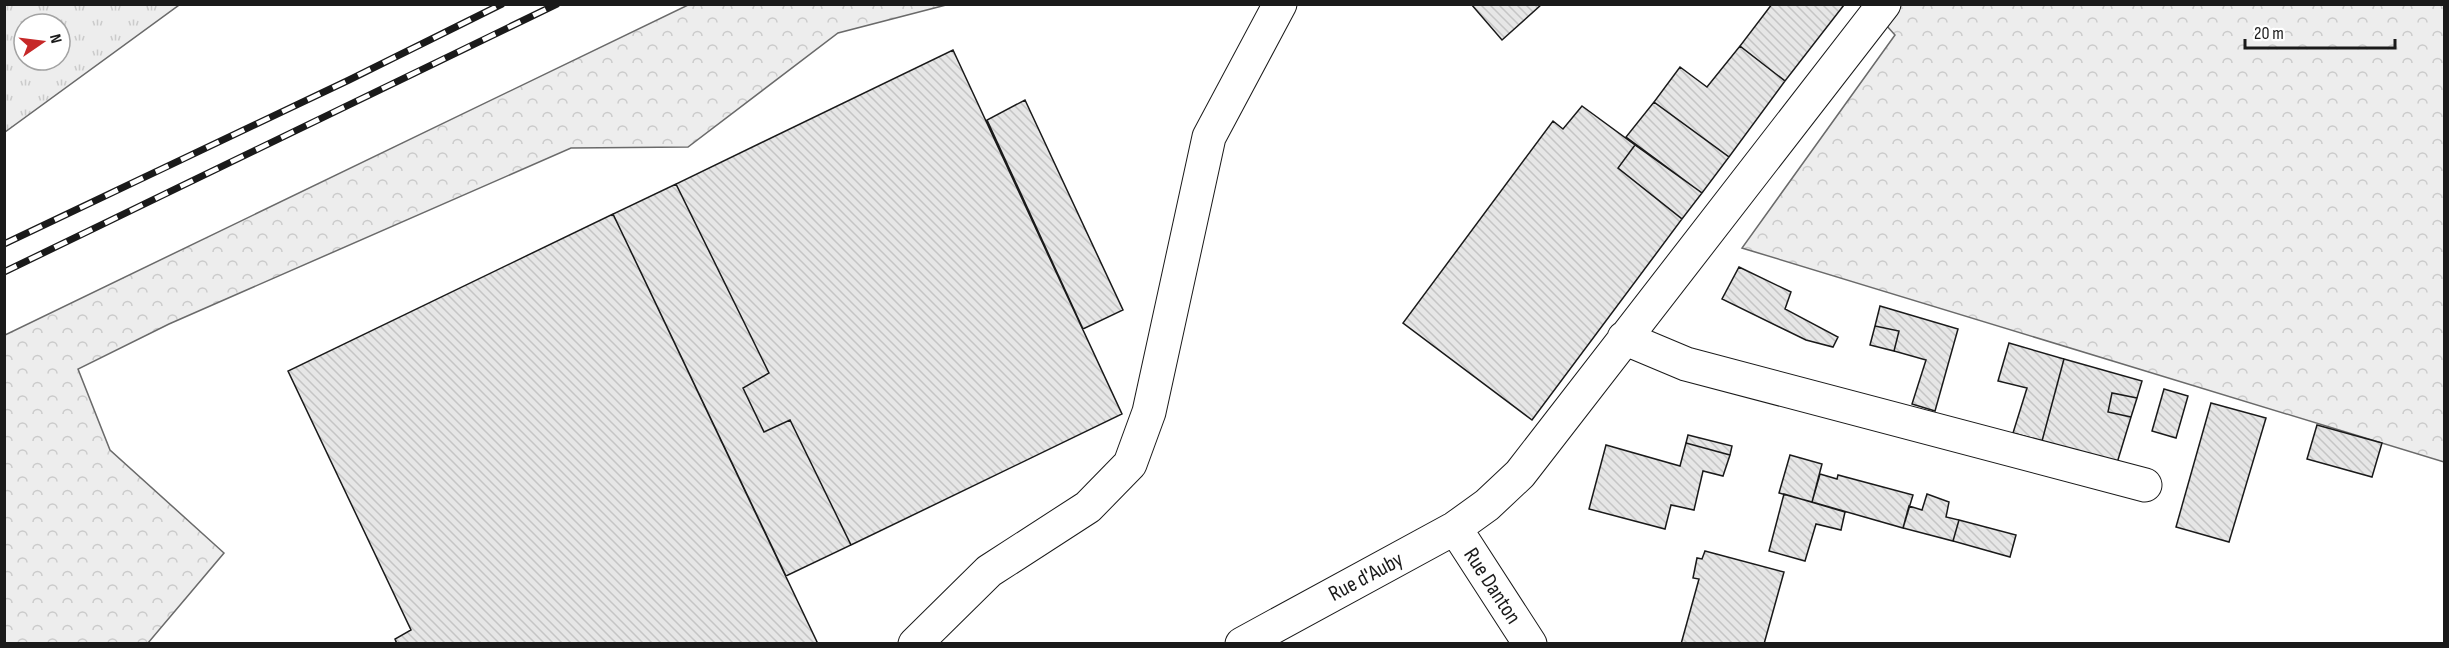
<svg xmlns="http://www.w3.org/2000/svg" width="2449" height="648" font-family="'Sofia Sans Condensed',sans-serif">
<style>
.grass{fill:url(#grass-tufts);stroke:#6a6a6a;stroke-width:1.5;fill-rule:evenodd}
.forest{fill:url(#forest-crowns);stroke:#6a6a6a;stroke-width:1.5}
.building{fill:url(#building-back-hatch);stroke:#1a1a1a;stroke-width:1.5}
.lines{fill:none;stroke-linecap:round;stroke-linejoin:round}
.minor-casing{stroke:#1a1a1a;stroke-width:35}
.minor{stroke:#fff;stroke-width:33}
.rail-casing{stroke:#1a1a1a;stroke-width:7}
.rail{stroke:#fff;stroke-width:4.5;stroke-dasharray:14;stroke-linecap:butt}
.labels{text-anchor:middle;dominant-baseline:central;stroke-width:4.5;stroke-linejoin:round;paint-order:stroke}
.street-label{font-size:22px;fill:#1a1a1a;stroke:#fff}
</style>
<defs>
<pattern id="grass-tufts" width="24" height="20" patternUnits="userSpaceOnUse" patternTransform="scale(1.5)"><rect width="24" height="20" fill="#ededed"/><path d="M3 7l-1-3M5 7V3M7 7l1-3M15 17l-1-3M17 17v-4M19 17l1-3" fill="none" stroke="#cbcbcb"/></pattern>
<pattern id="forest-crowns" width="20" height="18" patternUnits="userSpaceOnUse" patternTransform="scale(1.5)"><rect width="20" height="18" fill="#ededed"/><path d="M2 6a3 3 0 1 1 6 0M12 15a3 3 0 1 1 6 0" fill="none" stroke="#cbcbcb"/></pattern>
<pattern id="building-back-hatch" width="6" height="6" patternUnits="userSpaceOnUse" patternTransform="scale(1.5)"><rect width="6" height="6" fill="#e6e6e6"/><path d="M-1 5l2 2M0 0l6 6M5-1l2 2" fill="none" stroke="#c5c5c5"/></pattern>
</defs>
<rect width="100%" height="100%" fill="#fff"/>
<!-- grass -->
<path class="grass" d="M 5,4 L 179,4 L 179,5 L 5,132 ZM 24,24 L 60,24 L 60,60 L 24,60 Z"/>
<!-- forest -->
<path class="forest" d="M 688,5 L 946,5 L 838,33 L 688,147 L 571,148 L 169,324 L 78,369 L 110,450 L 224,553 L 148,643 L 5,643 L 5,335 Z
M 1868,5 L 2444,5 L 2444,462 L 1742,248 L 1895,35 Z"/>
<!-- building -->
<path class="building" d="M 1471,4 L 1542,4 L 1502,40 Z
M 1772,4 L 1844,5 L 1785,81 L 1740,46 Z
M 1740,46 L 1785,81 L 1729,157 L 1654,102 L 1680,67 L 1707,87 Z
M 953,50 L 1122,414 L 851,545 L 790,420 L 764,432 L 743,388 L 769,373 L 676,184 Z
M 1025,100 L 1123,310 L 1083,329 L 987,120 Z
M 1654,102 L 1729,157 L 1702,193 L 1626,137 Z
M 1582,106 L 1635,145 L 1618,168 L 1682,219 L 1532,420 L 1403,323 L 1553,121 L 1563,129 Z
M 1635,145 L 1702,193 L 1682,219 L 1618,168 Z
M 676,184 L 769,373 L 743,388 L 764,432 L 790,420 L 851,545 L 786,576 L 613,214 Z
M 613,214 L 818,644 L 397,644 L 395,639 L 411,630 L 288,371 Z
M 1739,267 L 1791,292 L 1785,309 L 1838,337 L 1833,347 L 1806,340 L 1722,299 Z
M 1880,306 L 1958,329 L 1935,411 L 1912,404 L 1926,360 L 1894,351 L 1899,331 L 1875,326 Z
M 1875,326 L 1899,331 L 1894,351 L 1870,345 Z
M 2009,343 L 2064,359 L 2042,441 L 2013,433 L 2027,388 L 1998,381 Z
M 2064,359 L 2142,381 L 2137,398 L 2112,393 L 2108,412 L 2131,417 L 2117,463 L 2042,441 Z
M 2164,389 L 2188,396 L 2176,438 L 2152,431 Z
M 2112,393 L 2137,398 L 2131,417 L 2108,412 Z
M 2211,403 L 2266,418 L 2229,542 L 2176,527 Z
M 2317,425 L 2382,443 L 2372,477 L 2307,459 Z
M 1688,435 L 1732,446 L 1730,455 L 1686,443 Z
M 1686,443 L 1730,455 L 1723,476 L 1703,471 L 1694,510 L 1671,505 L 1665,529 L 1589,509 L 1606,445 L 1680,466 Z
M 1790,455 L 1822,464 L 1812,502 L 1779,493 Z
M 1820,474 L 1837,479 L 1838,475 L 1913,495 L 1903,528 L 1812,502 Z
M 1784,494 L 1845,512 L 1841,530 L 1816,524 L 1805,561 L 1769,551 Z
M 1927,494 L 1949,502 L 1946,517 L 1959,520 L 1953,541 L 1903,528 L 1909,506 L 1922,510 Z
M 1959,520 L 2016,535 L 2010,557 L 1953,541 Z
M 1705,551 L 1784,572 L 1764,644 L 1681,644 L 1699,579 L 1693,578 L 1697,558 L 1702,559 Z"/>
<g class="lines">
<defs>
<path id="minor" d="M 1624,338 L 1686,364 L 2145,485
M 1455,528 L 1530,644
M 915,644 L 989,571 L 1088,507 L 1130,464 L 1149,412 L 1209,137 L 1280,4
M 1242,644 L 1455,528 L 1487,505 L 1520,474 L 1884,4"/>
</defs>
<!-- minor casing -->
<use href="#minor" class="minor-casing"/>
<!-- minor -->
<use href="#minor" class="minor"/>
<defs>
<path id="rail" d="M 4,244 L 349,80 L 502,4
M 4,272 L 557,4"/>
</defs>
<!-- rail casing -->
<use href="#rail" class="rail-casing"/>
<!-- rail -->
<use href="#rail" class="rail"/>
</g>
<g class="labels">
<!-- street labels -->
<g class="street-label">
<text transform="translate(1366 577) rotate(-28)">Rue d'Auby</text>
<text transform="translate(1492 586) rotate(57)">Rue Danton</text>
</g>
</g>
<!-- border -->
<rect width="2449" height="648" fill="none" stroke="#1a1a1a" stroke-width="12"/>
<!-- north arrow -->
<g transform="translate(42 42) rotate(76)"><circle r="28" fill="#ffffff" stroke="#a3a3a3" stroke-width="1.5"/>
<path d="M0-4.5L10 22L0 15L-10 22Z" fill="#c62828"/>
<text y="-9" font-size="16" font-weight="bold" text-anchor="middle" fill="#1a1a1a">N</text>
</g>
<!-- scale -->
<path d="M2245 39v9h150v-9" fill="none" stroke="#1a1a1a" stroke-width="3"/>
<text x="2254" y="39" font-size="18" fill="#1a1a1a" stroke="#ffffff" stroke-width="4.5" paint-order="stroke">20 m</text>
</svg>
